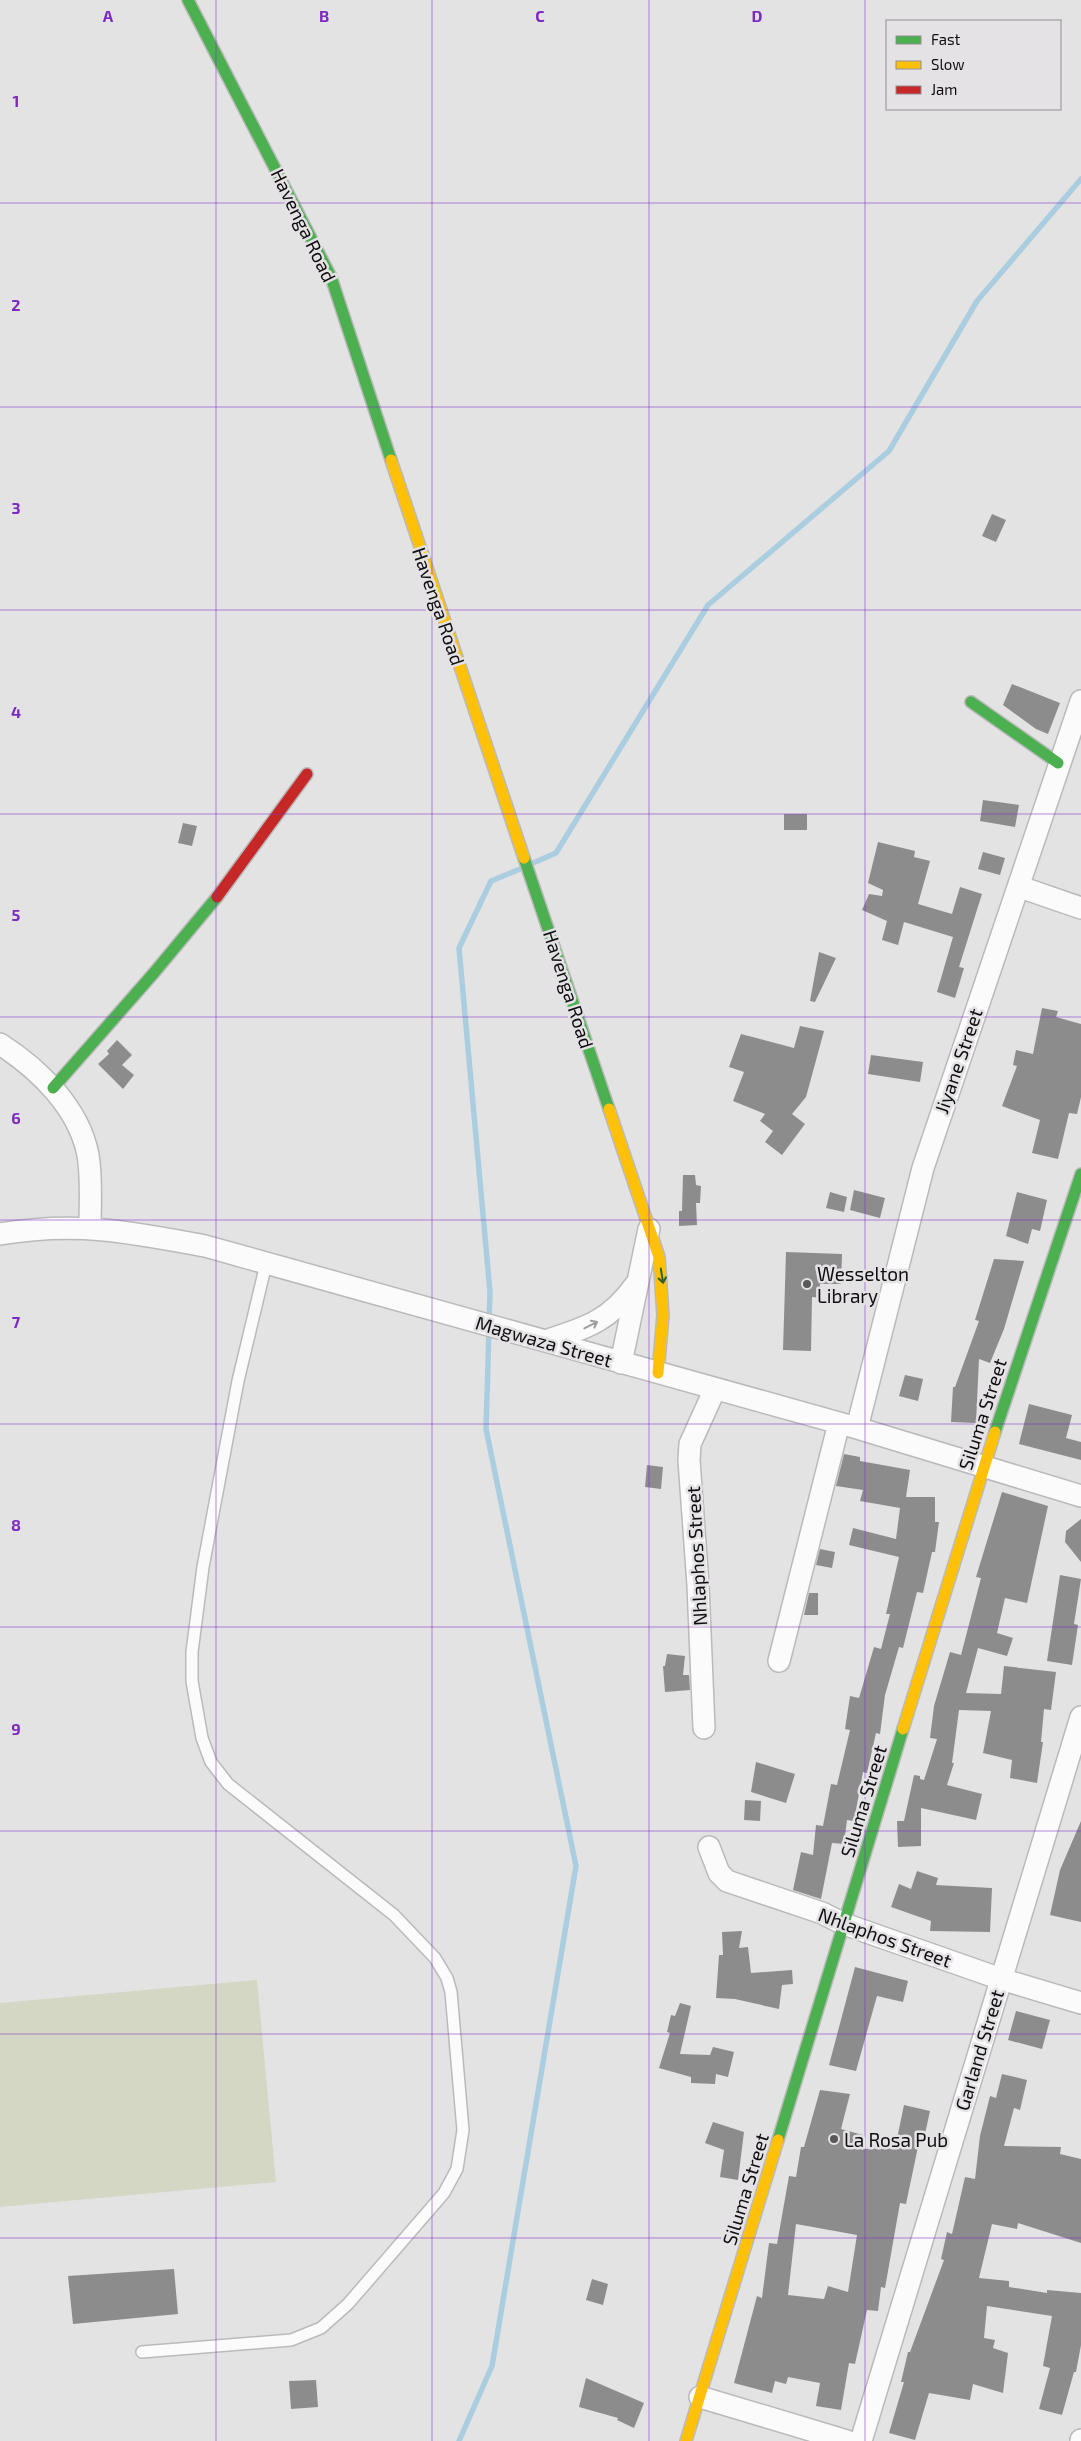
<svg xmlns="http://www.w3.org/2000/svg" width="1081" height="2441" font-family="'Exo 2',sans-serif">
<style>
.green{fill:#d3d7c3}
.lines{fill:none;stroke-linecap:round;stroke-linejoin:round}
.stream{stroke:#aacee0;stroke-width:5.5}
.building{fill:#8d8c8d;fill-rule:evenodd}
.lane-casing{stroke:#bbbabb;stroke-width:14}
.street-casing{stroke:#bbbabb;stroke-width:24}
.fast-casing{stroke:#bbbabb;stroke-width:14}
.slow-casing{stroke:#bbbabb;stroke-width:14}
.jam-casing{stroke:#bbbabb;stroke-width:14}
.lane{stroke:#fbfbfb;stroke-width:11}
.street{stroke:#fbfbfb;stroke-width:21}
.fast{stroke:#4caf50;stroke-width:11}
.slow{stroke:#ffc107;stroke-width:11}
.jam{stroke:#c62828;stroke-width:11}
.oneway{stroke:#2e5f30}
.oneway2{stroke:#9d9d9d}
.grid{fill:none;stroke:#7b2cbf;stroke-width:1;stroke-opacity:0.55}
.poi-dot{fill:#5a595a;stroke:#e5e2e5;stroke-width:2}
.labels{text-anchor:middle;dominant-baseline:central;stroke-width:5;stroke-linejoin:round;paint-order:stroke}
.street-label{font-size:19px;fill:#100f10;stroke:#e5e2e5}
.poi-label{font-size:19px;fill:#100f10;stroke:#e5e2e5;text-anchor:start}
.grid-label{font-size:16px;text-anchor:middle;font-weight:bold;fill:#7b2cbf;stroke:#e5e2e5;stroke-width:5;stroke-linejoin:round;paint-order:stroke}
</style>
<rect width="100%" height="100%" fill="#e4e3e4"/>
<!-- green -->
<path class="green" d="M 257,1980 L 276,2182 L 0,2207 L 0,2003 Z"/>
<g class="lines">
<!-- stream -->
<path class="stream" d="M 533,863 L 556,853 L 708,605 L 889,451 L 977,301 L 1081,179
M 489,1320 L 490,1292 L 459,948 L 491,881 L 520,869
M 459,2441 L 492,2366 L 576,1866 L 486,1429 L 489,1329"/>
</g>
<!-- building -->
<path class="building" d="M 992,514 L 1006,520 L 996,542 L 982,536 Z
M 1012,684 L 1060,703 L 1048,734 L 1036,729 L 1003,705 Z
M 983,800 L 1019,805 L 1015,827 L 980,821 Z
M 784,814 L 807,814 L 807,830 L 784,830 Z
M 183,823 L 197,826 L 192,846 L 178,843 Z
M 878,842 L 915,851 L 914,857 L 930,861 L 918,904 L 952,914 L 960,887 L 982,894 L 959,967 L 964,968 L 955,998 L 937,992 L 953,937 L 904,922 L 898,945 L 882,940 L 887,921 L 862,910 L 869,894 L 882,896 L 883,890 L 868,883 Z
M 983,852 L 1005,858 L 1000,875 L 978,869 Z
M 819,952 L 836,958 L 815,1002 L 810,1001 Z
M 1042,1008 L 1058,1011 L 1056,1017 L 1081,1024 L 1081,1097 L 1077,1114 L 1069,1113 L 1058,1159 L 1032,1153 L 1040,1120 L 1002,1106 L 1017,1066 L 1013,1065 L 1016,1050 L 1033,1054 Z
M 800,1026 L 824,1031 L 806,1097 L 792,1114 L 805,1124 L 782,1155 L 765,1142 L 773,1131 L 760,1121 L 765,1114 L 733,1101 L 744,1072 L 729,1067 L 741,1034 L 794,1048 Z
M 117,1040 L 132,1055 L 122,1065 L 134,1075 L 123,1089 L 98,1064 L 109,1054 L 107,1051 Z
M 871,1055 L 923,1062 L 920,1082 L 868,1074 Z
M 683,1175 L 695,1175 L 696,1185 L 701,1186 L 700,1203 L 696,1203 L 697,1225 L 679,1226 L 679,1211 L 682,1211 Z
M 854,1190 L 885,1198 L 880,1218 L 850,1210 Z
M 830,1192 L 847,1197 L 844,1212 L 826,1208 Z
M 1017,1192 L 1047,1200 L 1040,1231 L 1032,1229 L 1028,1244 L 1006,1236 Z
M 786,1252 L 842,1254 L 841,1284 L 820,1284 L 820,1298 L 812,1297 L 811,1351 L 783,1350 Z
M 994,1259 L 1024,1261 L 1004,1329 L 990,1363 L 979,1359 L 976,1423 L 951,1422 L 953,1387 L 955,1387 L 979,1321 L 975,1320 Z
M 905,1375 L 923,1379 L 918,1401 L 899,1396 Z
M 1029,1404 L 1072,1415 L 1066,1438 L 1081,1442 L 1081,1460 L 1019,1444 Z
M 844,1454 L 860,1457 L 860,1461 L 910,1470 L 906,1497 L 935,1497 L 935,1522 L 939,1522 L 935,1552 L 932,1552 L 923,1593 L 917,1592 L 903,1648 L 899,1647 L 885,1695 L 880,1734 L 876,1733 L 867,1773 L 863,1772 L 854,1821 L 847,1820 L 844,1844 L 832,1843 L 821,1899 L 793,1890 L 801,1852 L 813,1855 L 816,1825 L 823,1826 L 831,1784 L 837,1785 L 850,1730 L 845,1729 L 850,1696 L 859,1698 L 874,1647 L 881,1649 L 890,1614 L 886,1614 L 899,1557 L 849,1545 L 853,1528 L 896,1539 L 900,1508 L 860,1501 L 863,1490 L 836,1486 Z
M 647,1465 L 663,1467 L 661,1489 L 645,1487 Z
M 1002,1492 L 1048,1506 L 1027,1603 L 1005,1598 L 997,1633 L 1013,1638 L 1007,1656 L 978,1648 L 966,1693 L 1001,1694 L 1004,1666 L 1056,1672 L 1051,1710 L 1044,1709 L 1041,1742 L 1043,1742 L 1037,1783 L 1010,1778 L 1012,1760 L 983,1753 L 991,1711 L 959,1710 L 952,1763 L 954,1763 L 947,1785 L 982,1794 L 976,1820 L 921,1808 L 921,1846 L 898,1847 L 897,1821 L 904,1821 L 914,1775 L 920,1776 L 920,1779 L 924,1780 L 937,1739 L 930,1738 L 934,1706 L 950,1652 L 961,1655 L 981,1578 L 976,1577 Z
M 1081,1519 L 1081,1562 L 1065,1542 L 1066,1531 Z
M 820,1549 L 835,1552 L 832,1568 L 816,1565 Z
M 1060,1575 L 1081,1579 L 1074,1624 L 1078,1625 L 1072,1665 L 1047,1661 Z
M 809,1593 L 818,1593 L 818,1615 L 804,1615 Z
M 667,1654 L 685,1656 L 683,1675 L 689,1675 L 690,1690 L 665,1692 L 663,1666 L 665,1666 Z
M 756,1762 L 795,1774 L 786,1803 L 751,1792 Z
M 745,1800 L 761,1801 L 760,1821 L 744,1820 Z
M 1081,1821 L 1081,1922 L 1050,1915 L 1060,1870 Z
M 917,1871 L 938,1878 L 936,1885 L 992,1888 L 990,1932 L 930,1931 L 931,1921 L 891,1907 L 899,1884 L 911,1889 Z
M 742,1931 L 739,1948 L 748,1947 L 751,1973 L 792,1970 L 793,1984 L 782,1985 L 779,2009 L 735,1999 L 716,1998 L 719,1955 L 723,1955 L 722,1932 Z
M 855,1967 L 908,1981 L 903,2002 L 877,1996 L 856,2071 L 829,2065 Z
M 680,2003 L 691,2006 L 680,2054 L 710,2055 L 713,2047 L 734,2052 L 728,2077 L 716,2074 L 715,2084 L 691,2083 L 691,2077 L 659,2068 L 670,2033 L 667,2032 L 671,2015 L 675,2016 Z
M 1016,2011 L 1050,2020 L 1042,2049 L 1008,2040 Z
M 1002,2074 L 1027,2080 L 1020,2110 L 1014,2108 L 1004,2146 L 1061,2147 L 1060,2154 L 1081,2159 L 1081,2243 L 1018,2223 L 1017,2229 L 992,2224 L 979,2278 L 1009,2281 L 1009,2287 L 1047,2293 L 1047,2290 L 1081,2293 L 1081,2345 L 1076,2372 L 1074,2372 L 1062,2415 L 1039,2409 L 1050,2368 L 1043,2366 L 1052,2316 L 987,2306 L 984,2338 L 995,2340 L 993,2348 L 1008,2353 L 1003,2393 L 973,2384 L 970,2400 L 929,2393 L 915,2440 L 889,2433 L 904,2382 L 901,2382 L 908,2352 L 910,2352 L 944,2260 L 941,2259 L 947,2232 L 952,2234 L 965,2177 L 975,2179 L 980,2136 L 990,2096 L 996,2098 Z
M 820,2090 L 850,2094 L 841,2129 L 863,2135 L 859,2149 L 895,2148 L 904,2105 L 930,2111 L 923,2143 L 919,2142 L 906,2204 L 900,2203 L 885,2288 L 881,2287 L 878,2311 L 867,2310 L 855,2364 L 849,2363 L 841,2410 L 816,2406 L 820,2383 L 788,2377 L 786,2384 L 775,2381 L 772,2393 L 734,2383 L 757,2296 L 762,2298 L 769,2243 L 777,2244 L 789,2176 L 796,2177 L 801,2147 L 804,2147 ZM 796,2224 L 857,2235 L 848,2292 L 828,2286 L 824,2299 L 788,2295 Z
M 713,2122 L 744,2132 L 738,2180 L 720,2177 L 724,2150 L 705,2143 Z
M 174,2269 L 178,2314 L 73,2324 L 68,2276 Z
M 592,2279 L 608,2284 L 603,2305 L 586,2300 Z
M 586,2378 L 644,2403 L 634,2428 L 617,2420 L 618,2418 L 579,2407 Z
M 316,2380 L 318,2407 L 291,2409 L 289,2381 Z"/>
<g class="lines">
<defs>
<path id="lane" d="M 142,2352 L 291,2340 L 321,2328 L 348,2304 L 444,2193 L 457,2169 L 463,2130 L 451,1992 L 447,1978 L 435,1958 L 394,1915 L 228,1784 L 211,1762 L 202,1738 L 192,1681 L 192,1652 L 203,1567 L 238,1381 L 266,1264"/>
<path id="street" d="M 1020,887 L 1081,908
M 0,1044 C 39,1069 79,1108 88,1155 C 92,1178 90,1204 90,1228
M 0,1234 C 76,1221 131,1232 205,1246 L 857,1428 L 1081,1496
M 545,1341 C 586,1328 610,1321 636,1284
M 621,1363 L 649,1229
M 857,1428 L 923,1168 L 1081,701
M 779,1661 L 839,1423
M 704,1728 L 698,1585 L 689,1460 L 690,1444 L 715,1389
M 709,1847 L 719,1873 L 727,1881 L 822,1913 L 844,1924 L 1001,1979 L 1081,2003
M 700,2397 L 847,2441
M 861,2441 L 1081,1717
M 1081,2441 L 1081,2440"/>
<path id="fast" d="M 188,0 L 331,277 L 391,460
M 971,702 L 1058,763
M 524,858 L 609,1109
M 53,1088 L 153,974 L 217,897
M 995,1432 L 1081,1174
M 778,2140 L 903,1729"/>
<path id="slow" d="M 391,460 L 524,858
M 609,1109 L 659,1257 L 663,1315 L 658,1373
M 903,1729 L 995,1432
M 686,2441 L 778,2140"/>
<path id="jam" d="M 217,897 L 307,774"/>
</defs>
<!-- lane casing -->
<use href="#lane" class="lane-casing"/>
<!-- street casing -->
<use href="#street" class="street-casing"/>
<!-- fast casing -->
<use href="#fast" class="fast-casing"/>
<!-- slow casing -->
<use href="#slow" class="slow-casing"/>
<!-- jam casing -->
<use href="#jam" class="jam-casing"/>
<!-- lane -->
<use href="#lane" class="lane"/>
<!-- street -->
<use href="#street" class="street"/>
<!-- fast -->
<use href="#fast" class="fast"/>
<!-- slow -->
<use href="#slow" class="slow"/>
<!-- jam -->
<use href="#jam" class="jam"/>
</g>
<!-- one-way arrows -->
<defs><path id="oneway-shaft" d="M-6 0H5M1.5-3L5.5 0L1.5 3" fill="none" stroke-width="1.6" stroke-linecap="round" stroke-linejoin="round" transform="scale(1.25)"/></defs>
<use class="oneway" href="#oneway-shaft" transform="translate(662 1276) rotate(81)"/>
<use class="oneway2" href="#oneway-shaft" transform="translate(591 1325) rotate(-27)"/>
<!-- grid -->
<path class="grid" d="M 216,0 L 216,2441M 432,0 L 432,2441M 649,0 L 649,2441M 865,0 L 865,2441M 0,203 L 1081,203M 0,407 L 1081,407M 0,610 L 1081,610M 0,814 L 1081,814M 0,1017 L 1081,1017M 0,1220 L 1081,1220M 0,1424 L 1081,1424M 0,1627 L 1081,1627M 0,1831 L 1081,1831M 0,2034 L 1081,2034M 0,2238 L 1081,2238"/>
<!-- markers -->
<g class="poi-dot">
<circle cx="807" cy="1284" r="5"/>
<circle cx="834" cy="2139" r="5"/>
</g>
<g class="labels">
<!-- street labels -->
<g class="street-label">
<text transform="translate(304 225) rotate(64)">Havenga Road</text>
<text transform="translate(439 606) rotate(71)">Havenga Road</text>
<text transform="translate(569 989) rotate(72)">Havenga Road</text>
<text transform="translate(958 1061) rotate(-71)">Jiyane Street</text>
<text transform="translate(544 1341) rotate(16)">Magwaza Street</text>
<text transform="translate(982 1414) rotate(-72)">Siluma Street</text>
<text transform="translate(696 1556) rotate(-93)">Nhlaphos Street</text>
<text transform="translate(863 1801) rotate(-73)">Siluma Street</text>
<text transform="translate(885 1937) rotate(20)">Nhlaphos Street</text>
<text transform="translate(979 2050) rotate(-73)">Garland Street</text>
<text transform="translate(745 2189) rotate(-73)">Siluma Street</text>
</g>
<!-- poi labels -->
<g class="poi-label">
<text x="817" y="1273">Wesselton<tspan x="817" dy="22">Library</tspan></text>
<text x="844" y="2139">La Rosa Pub</text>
</g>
</g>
<g class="grid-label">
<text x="108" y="22">A</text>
<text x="324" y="22">B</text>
<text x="540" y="22">C</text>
<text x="757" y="22">D</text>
<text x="16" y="107">1</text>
<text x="16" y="311">2</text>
<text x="16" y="514">3</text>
<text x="16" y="718">4</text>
<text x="16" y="921">5</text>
<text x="16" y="1124">6</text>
<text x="16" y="1328">7</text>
<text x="16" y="1531">8</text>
<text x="16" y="1735">9</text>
</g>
<!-- legend -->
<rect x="886" y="20" width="175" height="90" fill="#e5e2e5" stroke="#908e90"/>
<rect x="896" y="36" width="25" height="8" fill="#4caf50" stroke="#908e90"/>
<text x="931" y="45" font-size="15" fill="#100f10">Fast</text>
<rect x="896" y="61" width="25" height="8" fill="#ffc107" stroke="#908e90"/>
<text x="931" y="70" font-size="15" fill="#100f10">Slow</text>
<rect x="896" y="86" width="25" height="8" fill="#c62828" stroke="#908e90"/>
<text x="931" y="95" font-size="15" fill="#100f10">Jam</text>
</svg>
